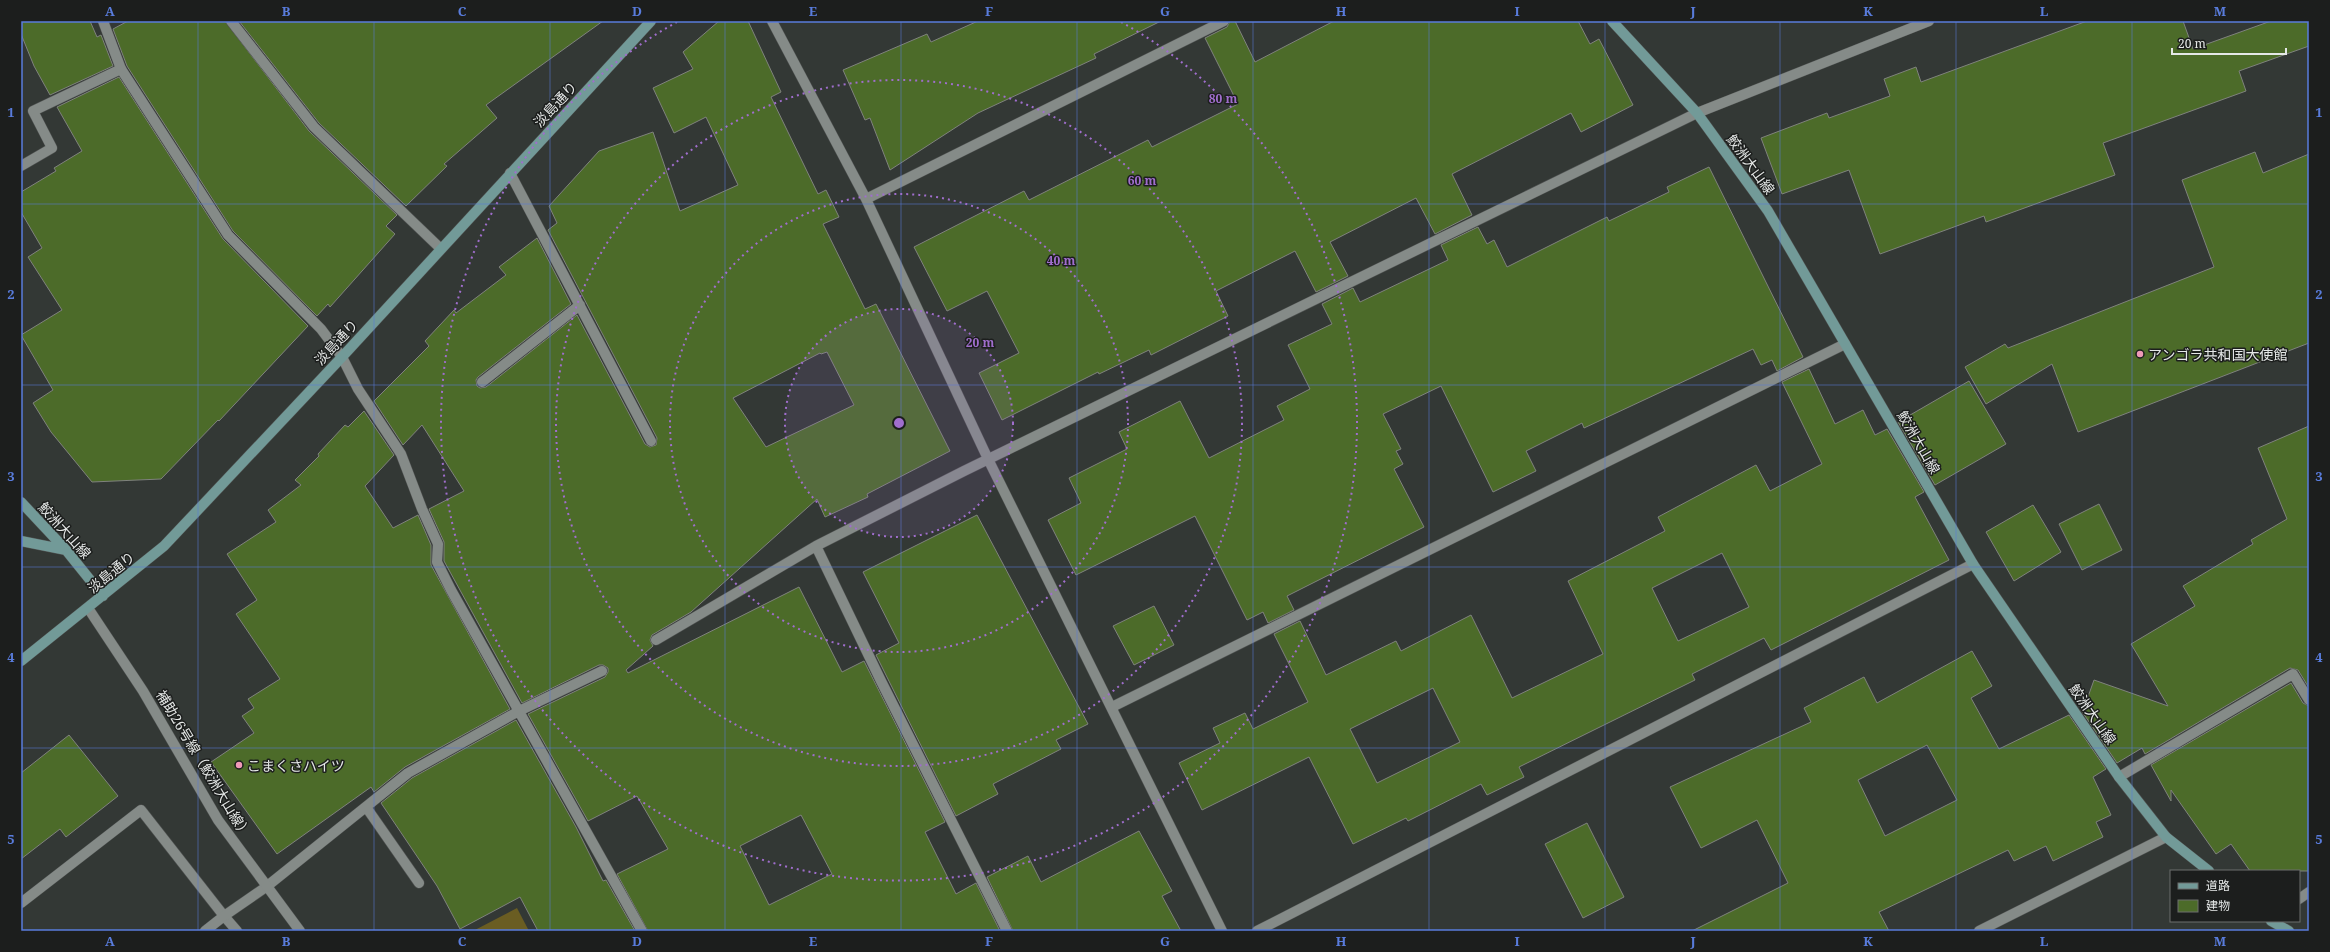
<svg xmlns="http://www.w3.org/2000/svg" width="2330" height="952" font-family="'Noto Serif','Noto Sans JP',serif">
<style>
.green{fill:#6a5d22}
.building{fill:#4c6b29;stroke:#7f827d;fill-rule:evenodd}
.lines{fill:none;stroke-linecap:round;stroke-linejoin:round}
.service-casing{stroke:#505352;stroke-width:11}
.pedestrian-casing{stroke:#505352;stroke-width:11}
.minor-casing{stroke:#505352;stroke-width:11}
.tertiary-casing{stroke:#505352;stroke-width:11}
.secondary-casing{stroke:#505352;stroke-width:11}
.service{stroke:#858b88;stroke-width:10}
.pedestrian{stroke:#858b88;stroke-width:10}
.minor{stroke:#858b88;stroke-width:10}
.tertiary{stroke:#858b88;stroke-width:10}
.secondary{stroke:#729a98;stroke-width:10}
.grid{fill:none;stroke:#597cdc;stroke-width:1;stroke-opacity:0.55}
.ring{fill:none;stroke:#a06ecd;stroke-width:2;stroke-dasharray:2 4}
.poi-dot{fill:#ef9ab8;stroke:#1c1e1d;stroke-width:1.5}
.labels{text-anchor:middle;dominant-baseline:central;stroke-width:3;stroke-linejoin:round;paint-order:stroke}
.street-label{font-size:14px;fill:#e5e8e7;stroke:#1c1e1d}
.poi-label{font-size:14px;fill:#e5e8e7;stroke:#1c1e1d;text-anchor:start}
.centre{fill:#a06ecd;stroke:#1c1e1d;stroke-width:2}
.ring-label{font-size:12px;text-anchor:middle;font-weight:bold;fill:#a06ecd;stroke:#1c1e1d;stroke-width:3;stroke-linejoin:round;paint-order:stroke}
.neatline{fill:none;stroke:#597cdc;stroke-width:1.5}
.grid-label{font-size:13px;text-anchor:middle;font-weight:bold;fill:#597cdc}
</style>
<rect width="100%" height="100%" fill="#333835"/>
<!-- green -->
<path class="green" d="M 517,908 L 529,931 L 473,931 Z"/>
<!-- building -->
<path class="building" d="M 21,21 L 90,21 L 97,37 L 101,35 L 113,66 L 50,95 L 34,66 L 21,34 Z
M 128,21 L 225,21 L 309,131 L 397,215 L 386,226 L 395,234 L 330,307 L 328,304 L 317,316 L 233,231 L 127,66 L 113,29 Z
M 239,21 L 603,21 L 486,105 L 497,118 L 444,164 L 447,166 L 406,206 L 319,123 Z
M 719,21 L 748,21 L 781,92 L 771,97 L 818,194 L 826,190 L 839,217 L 823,224 L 865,309 L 876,304 L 950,451 L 867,494 L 868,497 L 825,517 L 817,499 L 691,612 L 652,635 L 650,640 L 653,646 L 626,670 L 628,673 L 799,587 L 842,672 L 864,661 L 945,822 L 925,832 L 956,894 L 976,883 L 1000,931 L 648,931 L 617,874 L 668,849 L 637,796 L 588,821 L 528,714 L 605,677 L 608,672 L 608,668 L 603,665 L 599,665 L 522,703 L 444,561 L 444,542 L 429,509 L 464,491 L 422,425 L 403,445 L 374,401 L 429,346 L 425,341 L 454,310 L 456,313 L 506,275 L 499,267 L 537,238 L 571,304 L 478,377 L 476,380 L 477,386 L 480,388 L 486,387 L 577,315 L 645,444 L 650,447 L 656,445 L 657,438 L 548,230 L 557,223 L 549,206 L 599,151 L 653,132 L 680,211 L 738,185 L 706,117 L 674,133 L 653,88 L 693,69 L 683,52 ZM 827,352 L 854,405 L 766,447 L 733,398 L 820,353 L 821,354 ZM 801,815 L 832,874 L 769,905 L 740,846 Z
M 978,21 L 1161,21 L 1094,54 L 1096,58 L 978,113 L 890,170 L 870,118 L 865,120 L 843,70 L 927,34 L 931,42 Z
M 1230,21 L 1235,21 L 1255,62 L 1334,21 L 1578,21 L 1590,44 L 1599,39 L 1633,105 L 1581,132 L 1571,113 L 1452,174 L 1472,215 L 1435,234 L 1416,198 L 1330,242 L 1348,276 L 1316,292 L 1295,251 L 1216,291 L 1228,316 L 1151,355 L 1149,350 L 1099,374 L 1098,372 L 1002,420 L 979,373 L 1019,353 L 987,291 L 947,311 L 914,247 L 1024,191 L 1029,200 L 1148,140 L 1152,147 L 1238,104 L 1205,38 L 1227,27 Z
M 2087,21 L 2183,21 L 2193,49 L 2271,21 L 2309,21 L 2309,46 L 2239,71 L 2246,91 L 2103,143 L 2115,175 L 1986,222 L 1984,216 L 1880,254 L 1849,170 L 1782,194 L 1761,138 L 1827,113 L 1829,118 L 1890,96 L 1884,79 L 1916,67 L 1921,82 Z
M 119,77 L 223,239 L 308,326 L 219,421 L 218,420 L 161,479 L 92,482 L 51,432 L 33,403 L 53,390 L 21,335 L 62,310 L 28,257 L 42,248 L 21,212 L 21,192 L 56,171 L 54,168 L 82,151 L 57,107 Z
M 2255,152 L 2263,173 L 2309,154 L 2309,343 L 2078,432 L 2052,364 L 1986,404 L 1965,367 L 2005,344 L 2008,348 L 2214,267 L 2182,180 Z
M 1709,167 L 1803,357 L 1777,371 L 1772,360 L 1761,365 L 1753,349 L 1584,428 L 1582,423 L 1526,451 L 1536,471 L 1493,492 L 1441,386 L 1383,414 L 1401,449 L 1396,451 L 1403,464 L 1394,469 L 1424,527 L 1287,596 L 1294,610 L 1268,623 L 1263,612 L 1247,620 L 1195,516 L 1076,575 L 1048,520 L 1081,503 L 1069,478 L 1127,449 L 1119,432 L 1180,401 L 1209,458 L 1284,420 L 1277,406 L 1310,389 L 1288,345 L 1332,324 L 1322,304 L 1353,288 L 1360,302 L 1448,260 L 1441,245 L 1478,227 L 1487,244 L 1494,240 L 1507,267 L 1607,217 L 1609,221 L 1669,192 L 1667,187 Z
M 1809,369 L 1835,424 L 1863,410 L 1875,435 L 1887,429 L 1924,492 L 1915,497 L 1949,560 L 1771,650 L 1764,638 L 1692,674 L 1695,680 L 1519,767 L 1524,777 L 1487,795 L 1481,784 L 1408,821 L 1406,818 L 1353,844 L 1309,757 L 1202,810 L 1179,763 L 1220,743 L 1213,728 L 1245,713 L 1253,729 L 1308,702 L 1274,634 L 1300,621 L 1326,675 L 1396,641 L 1401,651 L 1471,615 L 1512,698 L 1603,654 L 1568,581 L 1665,531 L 1658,517 L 1756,465 L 1770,491 L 1822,464 L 1782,382 ZM 1722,553 L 1749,607 L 1678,641 L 1652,588 ZM 1433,688 L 1460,742 L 1377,783 L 1350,729 Z
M 1969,381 L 2006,444 L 1935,485 L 1898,422 Z
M 364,411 L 394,455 L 365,486 L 393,528 L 418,515 L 431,545 L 431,565 L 510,709 L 405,767 L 374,792 L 371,787 L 277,854 L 211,762 L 254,733 L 242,716 L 254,708 L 248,699 L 280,679 L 236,614 L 257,600 L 227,554 L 276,522 L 268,510 L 301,485 L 295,480 L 319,456 L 318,454 L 345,425 L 348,427 Z
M 2309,426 L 2309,688 L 2298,670 L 2290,668 L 2145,754 L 2142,748 L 2117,763 L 2081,710 L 2084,708 L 2094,680 L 2168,706 L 2131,644 L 2195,606 L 2183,586 L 2253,544 L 2251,540 L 2287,519 L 2258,448 Z
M 2099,504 L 2122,550 L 2082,570 L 2059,524 Z
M 2033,505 L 2061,552 L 2014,581 L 1986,532 Z
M 977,515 L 1088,724 L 1056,740 L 1061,749 L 993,784 L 998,794 L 956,816 L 876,655 L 899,643 L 863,572 Z
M 1154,606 L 1174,645 L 1134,665 L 1113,626 Z
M 1972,651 L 1992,686 L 1971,698 L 1999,749 L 2069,715 L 2106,769 L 2093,777 L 2111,815 L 2096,822 L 2103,837 L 2053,861 L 2046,846 L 2014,861 L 2008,850 L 1879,912 L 1889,931 L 1692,931 L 1788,883 L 1757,820 L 1701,848 L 1670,787 L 1811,722 L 1804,708 L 1864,677 L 1877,703 ZM 1927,745 L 1957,800 L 1885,836 L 1858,780 Z
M 2291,683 L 2303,703 L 2309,706 L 2309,871 L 2250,871 L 2231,844 L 2216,854 L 2171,790 L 2171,801 L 2151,765 Z
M 516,720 L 576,827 L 603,881 L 606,880 L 635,931 L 538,931 L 520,897 L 460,929 L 437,886 L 381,803 L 412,778 Z
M 69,735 L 118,796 L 66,837 L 60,829 L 21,859 L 21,773 Z
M 1587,823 L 1624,897 L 1583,918 L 1545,844 Z
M 1139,831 L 1172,891 L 1162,896 L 1181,931 L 1013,931 L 987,877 L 1028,856 L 1041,882 Z"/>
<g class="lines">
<defs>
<path id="service" d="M 231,21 L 314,127 L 440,248
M 21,166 L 52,148 L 33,111 L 121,69
M 510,173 L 651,441
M 342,357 L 358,389 L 401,454 L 422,509 L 438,544 L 437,562 L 451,590 L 642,931
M 482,382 L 580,305
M 2119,777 L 2293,674 L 2309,700
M 366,807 L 419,883
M 266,887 L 408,773 L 519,711 L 602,671
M 2299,899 L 2309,892
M 21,903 L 141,810 L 224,916 L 205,931
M 224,916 L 237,931"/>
<path id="pedestrian" d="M 224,916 L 266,887"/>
<path id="minor" d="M 103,21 L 121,69 L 228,235 L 321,329 L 342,357
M 772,21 L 866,199 L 988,459 L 1222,931
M 866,199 L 1224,21
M 816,546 L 881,681 L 1007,931
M 656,640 L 816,546 L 964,471 L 1697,113 L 1929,21
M 1112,707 L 1845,344
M 1257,931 L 1973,564
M 1979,931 L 2166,837"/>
<path id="tertiary" d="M 88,608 L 143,691 L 218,820 L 300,931"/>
<path id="secondary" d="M 1612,21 L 1697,113 L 1768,211 L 1973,564 L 2119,777 L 2166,837 L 2209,871
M 21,502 L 66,550 L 103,596
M 21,541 L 66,550
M 21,661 L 164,546 L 342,357 L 651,21
M 2271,921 L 2289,931"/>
</defs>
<!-- service casing -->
<use href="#service" class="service-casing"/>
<!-- pedestrian casing -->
<use href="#pedestrian" class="pedestrian-casing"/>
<!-- minor casing -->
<use href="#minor" class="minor-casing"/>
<!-- tertiary casing -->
<use href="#tertiary" class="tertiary-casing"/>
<!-- secondary casing -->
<use href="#secondary" class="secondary-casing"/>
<!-- service -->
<use href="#service" class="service"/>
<!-- pedestrian -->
<use href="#pedestrian" class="pedestrian"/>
<!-- minor -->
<use href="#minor" class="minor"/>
<!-- tertiary -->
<use href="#tertiary" class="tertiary"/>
<!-- secondary -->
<use href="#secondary" class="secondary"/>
</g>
<!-- grid -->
<path class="grid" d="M 198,21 L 198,931M 374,21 L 374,931M 550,21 L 550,931M 725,21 L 725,931M 901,21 L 901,931M 1077,21 L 1077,931M 1253,21 L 1253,931M 1429,21 L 1429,931M 1605,21 L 1605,931M 1780,21 L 1780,931M 1956,21 L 1956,931M 2132,21 L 2132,931M 21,204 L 2309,204M 21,385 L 2309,385M 21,567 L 2309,567M 21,748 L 2309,748"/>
<!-- distance rings -->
<circle cx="899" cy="423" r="114" fill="#a06ecd" fill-opacity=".12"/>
<g class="ring">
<circle cx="899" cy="423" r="114"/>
<circle cx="899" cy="423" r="229"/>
<circle cx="899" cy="423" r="343"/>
<path d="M1121 22A458 458 0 1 1 677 22"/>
</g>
<!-- markers -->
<g class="poi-dot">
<circle cx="2140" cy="354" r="4"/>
<circle cx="239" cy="765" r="4"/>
</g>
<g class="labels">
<!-- street labels -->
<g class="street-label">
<text transform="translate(555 104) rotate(-47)">淡島通り</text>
<text transform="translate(1751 164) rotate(54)">鮫洲大山線</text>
<text transform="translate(336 342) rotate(-47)">淡島通り</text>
<text transform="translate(1919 442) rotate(60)">鮫洲大山線</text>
<text transform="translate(65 530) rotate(48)">鮫洲大山線</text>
<text transform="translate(111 572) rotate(-39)">淡島通り</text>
<text transform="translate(2093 714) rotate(55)">鮫洲大山線</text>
<text transform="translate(204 764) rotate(59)">補助26号線（鮫洲大山線）</text>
</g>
<!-- poi labels -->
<g class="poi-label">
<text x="2148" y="354">アンゴラ共和国大使館</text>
<text x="247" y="765">こまくさハイツ</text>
</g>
</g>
<circle cx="899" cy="423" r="6" class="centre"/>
<g class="ring-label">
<text x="1223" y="103">80 m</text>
<text x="1142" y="185">60 m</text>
<text x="1061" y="265">40 m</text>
<text x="980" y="347">20 m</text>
</g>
<!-- border -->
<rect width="2330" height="952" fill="none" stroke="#1c1e1d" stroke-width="44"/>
<!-- legend -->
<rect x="2170" y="870" width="130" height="52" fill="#1c1e1d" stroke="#6c6f6e"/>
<rect x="2178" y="883" width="20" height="6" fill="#729a98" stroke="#6c6f6e"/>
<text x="2206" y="890" font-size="12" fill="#e5e8e7">道路</text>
<rect x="2178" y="900" width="20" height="12" fill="#4c6b29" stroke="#6c6f6e"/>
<text x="2206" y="910" font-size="12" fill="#e5e8e7">建物</text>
<!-- scale -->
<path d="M2172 48v6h114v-6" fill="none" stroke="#e5e8e7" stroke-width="2"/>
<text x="2178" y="48" font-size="12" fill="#e5e8e7" stroke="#1c1e1d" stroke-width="3" paint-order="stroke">20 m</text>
<rect x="22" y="22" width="2286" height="908" class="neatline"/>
<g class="grid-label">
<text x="110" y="16">A</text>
<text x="286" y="16">B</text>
<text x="462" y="16">C</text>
<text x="637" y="16">D</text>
<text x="813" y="16">E</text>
<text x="989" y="16">F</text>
<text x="1165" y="16">G</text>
<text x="1341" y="16">H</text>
<text x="1517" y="16">I</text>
<text x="1693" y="16">J</text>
<text x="1868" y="16">K</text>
<text x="2044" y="16">L</text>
<text x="2220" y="16">M</text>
<text x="11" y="117">1</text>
<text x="2319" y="117">1</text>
<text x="11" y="299">2</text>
<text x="2319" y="299">2</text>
<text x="11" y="481">3</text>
<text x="2319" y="481">3</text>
<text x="11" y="662">4</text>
<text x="2319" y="662">4</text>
<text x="11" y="844">5</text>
<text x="2319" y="844">5</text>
<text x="110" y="946">A</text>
<text x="286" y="946">B</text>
<text x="462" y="946">C</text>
<text x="637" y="946">D</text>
<text x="813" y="946">E</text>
<text x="989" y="946">F</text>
<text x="1165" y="946">G</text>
<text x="1341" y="946">H</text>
<text x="1517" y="946">I</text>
<text x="1693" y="946">J</text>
<text x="1868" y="946">K</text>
<text x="2044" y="946">L</text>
<text x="2220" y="946">M</text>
</g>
</svg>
